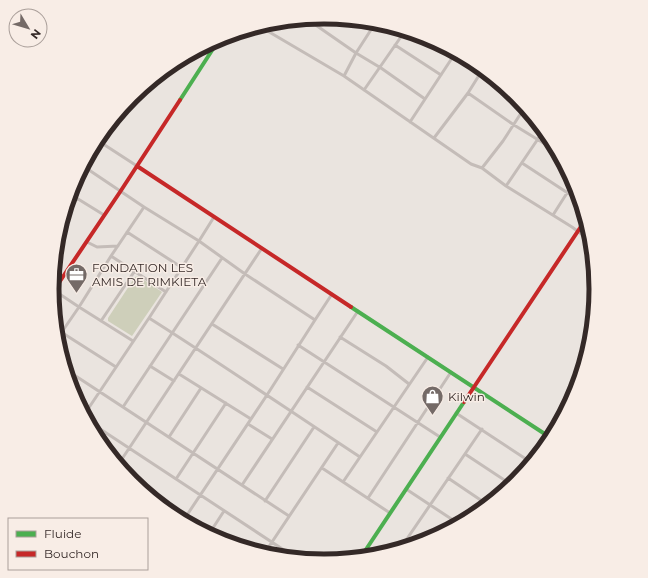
<svg xmlns="http://www.w3.org/2000/svg" width="648" height="578" font-family="Montserrat,sans-serif">
<style>
.green{fill:#cecfba}
.lines{fill:none;stroke-linecap:round;stroke-linejoin:round}
.street{stroke:#c4bcb8;stroke-width:3}
.fast{stroke:#4caf50;stroke-width:4}
.jam{stroke:#c62828;stroke-width:4}
.labels{text-anchor:middle;dominant-baseline:central;stroke-width:3;stroke-linejoin:round;paint-order:stroke}
.poi-label{font-size:12px;fill:#342927;stroke:#f8ede6;text-anchor:start}
.rim{fill:none;stroke:#342927;stroke-width:5}
</style>
<rect width="100%" height="100%" fill="#eae4df"/>
<!-- green -->
<path class="green" d="M 138,276 L 162,292 L 132,336 L 108,321 L 108,318 L 135,277 Z"/>
<g class="lines">
<!-- street -->
<path class="street" d="M 307,19 L 356,53 L 381,68 L 425,99
M 357,20 L 371,29
M 259,26 L 344,76 L 471,164 L 482,168 L 506,186 L 572,227 L 591,241
M 395,45 L 441,75
M 458,54 L 469,63 L 490,75
M 344,76 L 356,53 L 376,22
M 364,90 L 405,31
M 468,93 L 514,125 L 558,152
M 410,122 L 456,52
M 434,138 L 468,93 L 483,69
M 97,140 L 137,166
M 522,163 L 580,201
M 83,166 L 144,207 L 199,241 L 245,274 L 315,320 L 332,294
M 482,168 L 503,141 L 525,107
M 506,186 L 544,130
M 70,194 L 104,215
M 553,215 L 574,182
M 62,219 L 77,198
M 127,232 L 181,267
M 87,242 L 97,247 L 118,246
M 111,256 L 166,292
M 52,289 L 79,307 L 133,341
M 149,318 C 220,363 290,411 360,457
M 101,321 L 134,272
M 212,324 L 283,369
M 61,332 L 116,367
M 340,337 L 386,366 L 409,384
M 57,339 L 79,307 L 111,256 L 144,207
M 298,345 L 440,437
M 150,366 L 174,381
M 65,369 L 289,516
M 179,374 L 251,419
M 307,387 L 377,432
M 123,407 L 222,258
M 456,413 L 532,463
M 84,415 L 149,318 L 199,241 L 214,217
M 88,421 L 296,558
M 248,424 L 272,439
M 169,437 L 201,388
M 99,442 L 105,432
M 465,454 L 512,485
M 118,465 L 262,248
M 322,468 L 390,513
M 448,478 L 488,505
M 176,479 L 226,403
M 343,482 L 428,357
M 242,485 L 358,311
M 406,489 L 459,524
M 145,492 L 184,519
M 368,498 L 451,372
M 265,501 L 314,427
M 183,521 L 267,395 L 315,320
M 448,530 L 454,521
M 209,534 L 224,511
M 400,549 L 482,429
M 264,554 L 338,443"/>
<!-- fast -->
<path class="fast" d="M 180,100 L 220,38
M 351,307 L 551,438
M 361,557 L 464,402"/>
<!-- jam -->
<path class="jam" d="M 137,166 L 351,307
M 52,293 L 120,192 L 180,100
M 464,402 L 586,219"/>
</g>
<!-- icons -->
<defs>
<symbol id="office-pin" viewBox="-11 -11 22 30"><path d="M0 17L-7.5 6A9.5 9.5 0 1 1 7.5 6Z" fill="#746a67" stroke="#f8ede6"/><path d="M-6-3h4V-5.5h4V-3h4V5H-6ZM-1-4.5V-3h2v-1.5ZM-6 0V1H6V0Z" fill="#fff"/></symbol>
<symbol id="shop-pin" viewBox="-11 -11 22 30"><path d="M0 17L-7.5 6A9.5 9.5 0 1 1 7.5 6Z" fill="#746a67" stroke="#f8ede6"/><path d="M-5-2.5h2.3a2.7 3.5 0 0 1 5.4 0H5L5.5 6h-11ZM-1.5-2.5h3a1.5 2.3 0 0 0-3 0Z" fill="#fff"/></symbol>
</defs>
<g fill-rule="evenodd">
<use href="#office-pin" x="64" y="262" width="25" height="34"/>
<use href="#shop-pin" x="420" y="384" width="25" height="34"/>
</g>
<g class="labels">
<!-- poi labels -->
<g class="poi-label">
<text x="92" y="267">FONDATION LES<tspan x="92" dy="14">AMIS DE RIMKIETA</tspan></text>
<text x="448" y="396">Kilwin</text>
</g>
</g>
<!-- crop -->
<path d="M0 0H648V578H0ZM59 289a265 265 0 1 1 530 0a265 265 0 1 1-530 0Z" fill="#f8ede6" fill-rule="evenodd"/>
<path class="rim" d="M59 289a265 265 0 1 1 530 0a265 265 0 1 1-530 0Z"/>
<!-- legend -->
<rect x="8" y="518" width="140" height="52" fill="#f8ede6" stroke="#aa9f9a"/>
<rect x="16" y="531" width="20" height="6" fill="#4caf50" stroke="#aa9f9a"/>
<text x="44" y="538" font-size="12" fill="#342927">Fluide</text>
<rect x="16" y="551" width="20" height="6" fill="#c62828" stroke="#aa9f9a"/>
<text x="44" y="558" font-size="12" fill="#342927">Bouchon</text>
<!-- north arrow -->
<g transform="translate(28 28) rotate(128)"><circle r="19" fill="#f8ede6" stroke="#aa9f9a"/>
<path d="M0-3L7 15L0 10L-7 15Z" fill="#746a67"/>
<text y="-6" font-size="11" font-weight="bold" text-anchor="middle" fill="#342927">N</text>
</g>
</svg>
